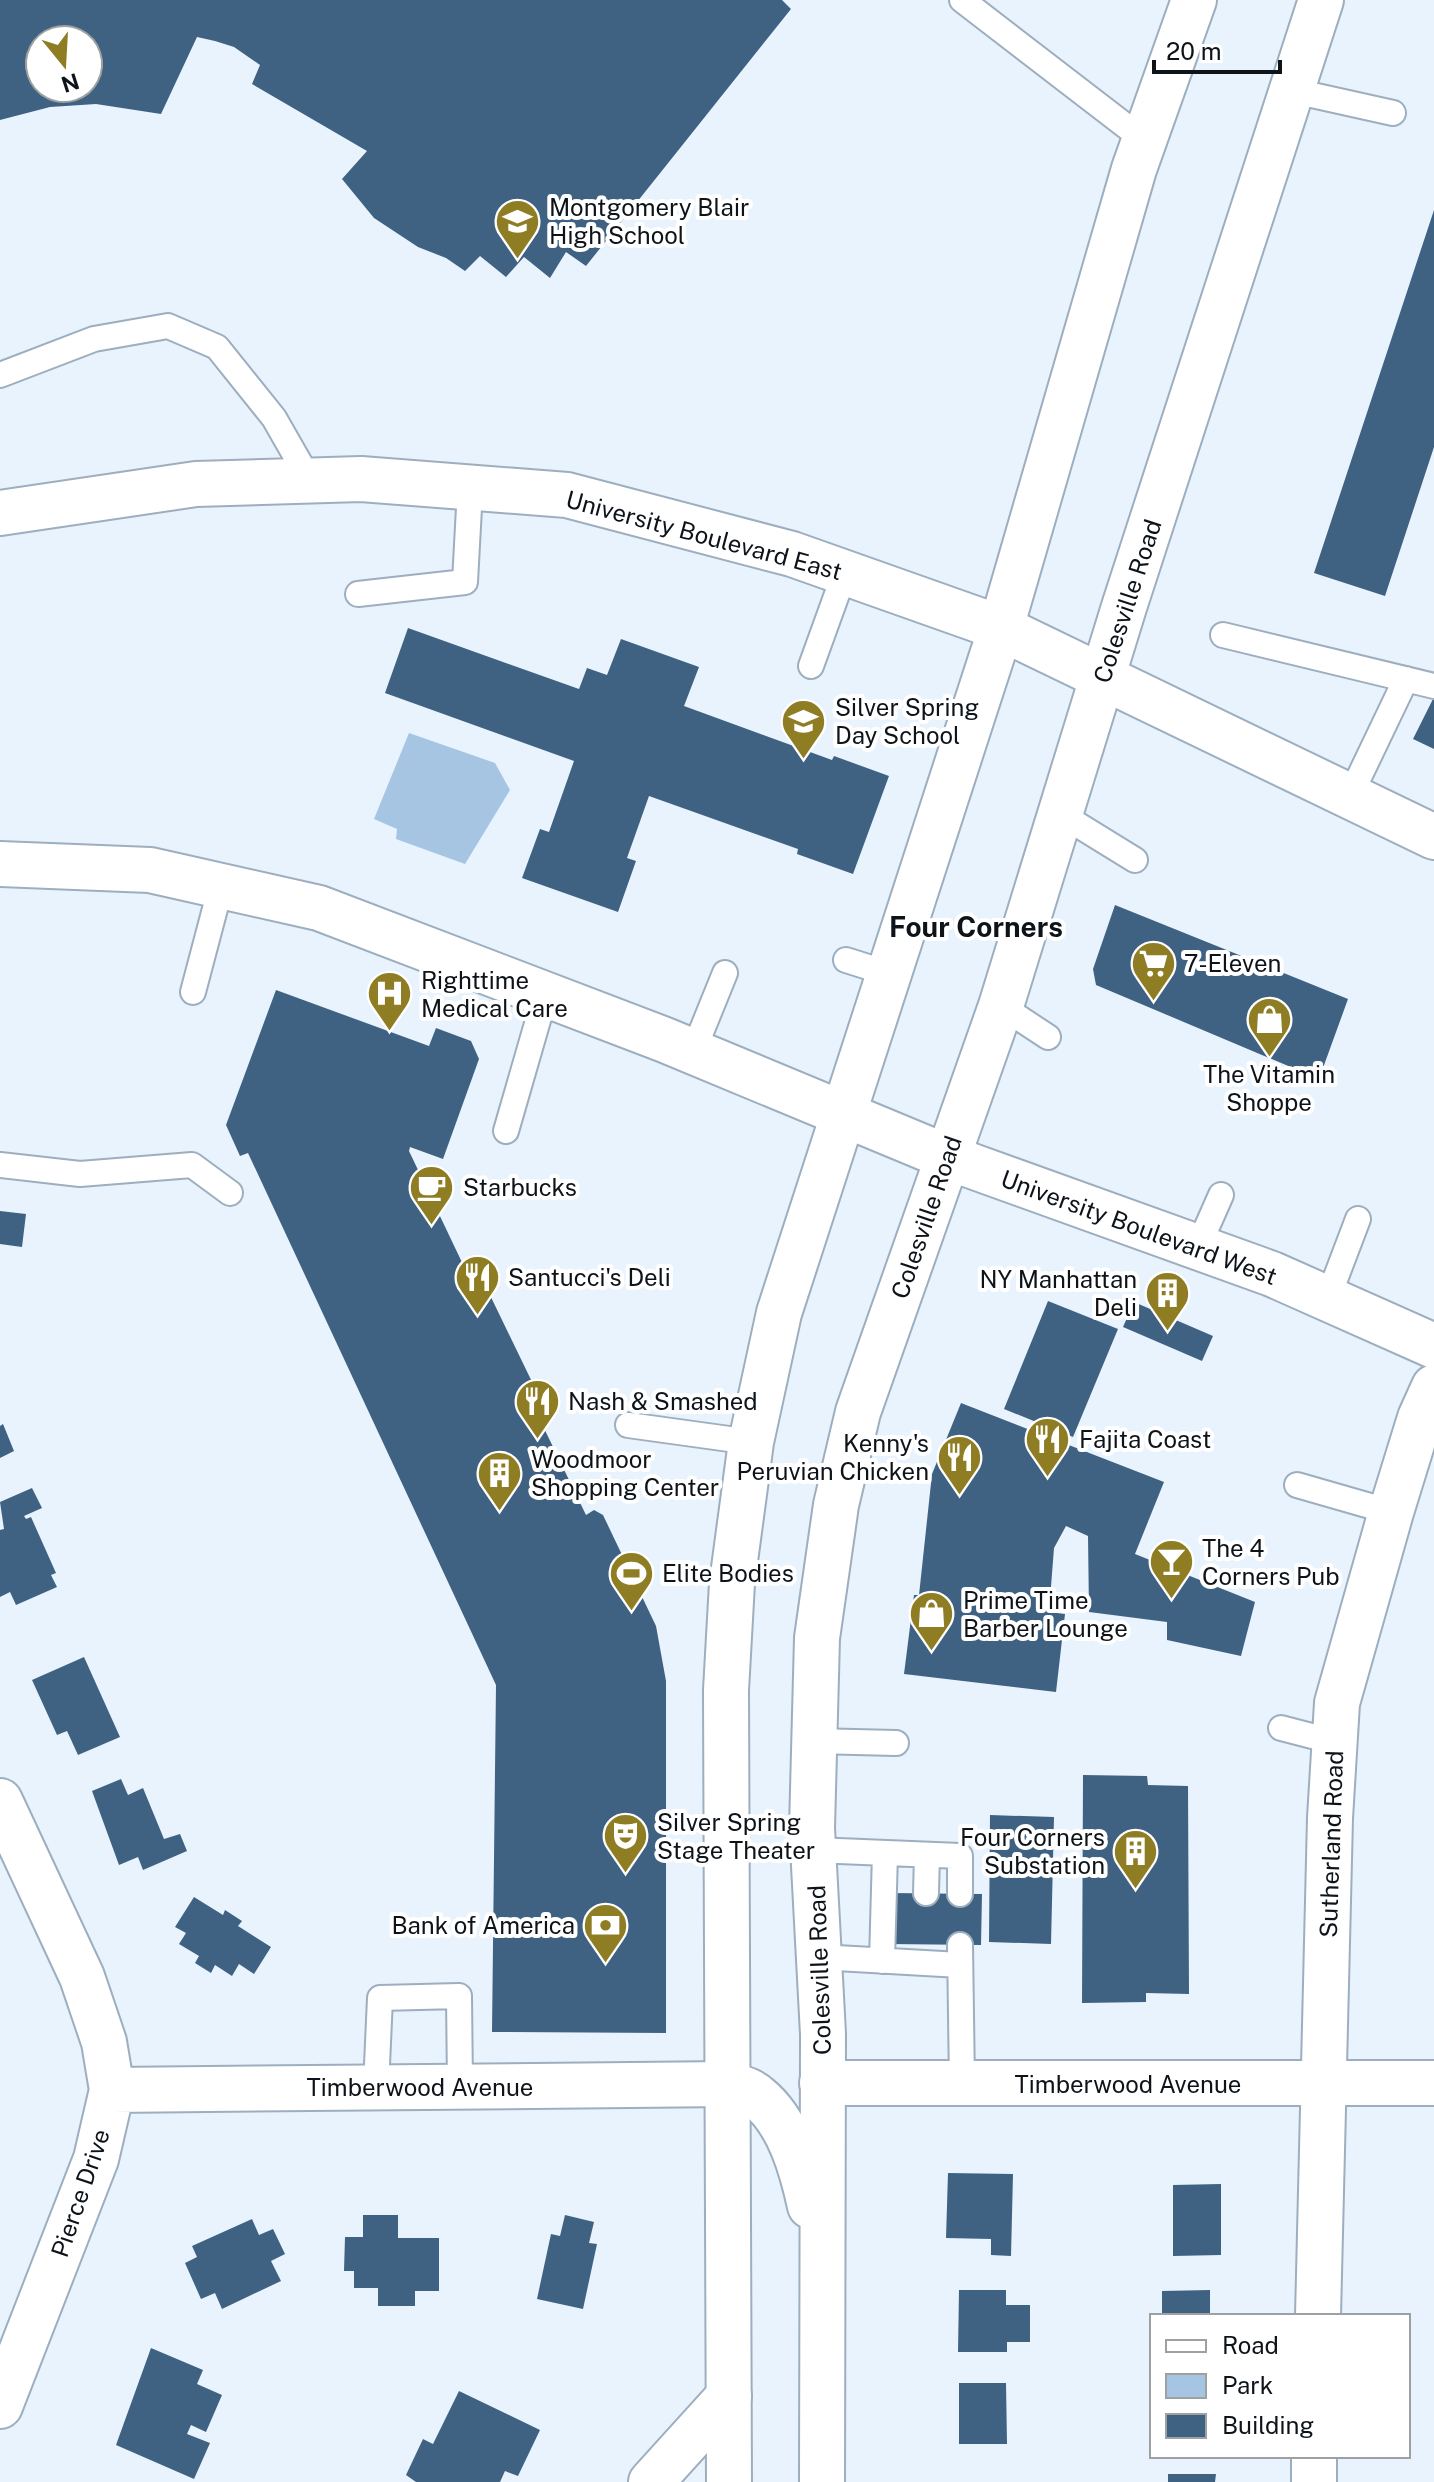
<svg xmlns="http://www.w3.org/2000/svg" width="1434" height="2482" font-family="'Public Sans',sans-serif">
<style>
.green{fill:#a6c5e3}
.building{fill:#3f6283;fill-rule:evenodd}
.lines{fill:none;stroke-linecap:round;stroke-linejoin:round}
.lane-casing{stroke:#9daebf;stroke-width:28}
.street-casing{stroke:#9daebf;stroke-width:48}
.primary-casing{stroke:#9daebf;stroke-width:48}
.highway-casing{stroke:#9daebf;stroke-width:48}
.lane{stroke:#fff;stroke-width:24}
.street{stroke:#fff;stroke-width:44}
.primary{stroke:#fff;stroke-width:44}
.highway{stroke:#fff;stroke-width:44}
.labels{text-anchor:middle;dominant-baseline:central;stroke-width:8;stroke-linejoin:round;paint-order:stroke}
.poi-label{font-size:24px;fill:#0d1319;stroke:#fff;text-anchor:start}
.street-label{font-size:24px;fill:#0d1319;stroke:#fff}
.quarter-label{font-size:28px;font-weight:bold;fill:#0d1319;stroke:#fff}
</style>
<rect width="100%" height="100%" fill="#e8f3fe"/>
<!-- green -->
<path class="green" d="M 409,733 L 495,763 L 510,790 L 465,864 L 396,839 L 397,829 L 374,819 Z"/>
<!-- building -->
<path class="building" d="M 0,0 L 782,0 L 791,9 L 586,266 L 566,252 L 550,278 L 524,257 L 506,277 L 480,256 L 465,271 L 446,258 L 418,247 L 374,218 L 342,179 L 367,151 L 252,84 L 260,65 L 234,47 L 215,41 L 197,37 L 161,114 L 96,104 L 50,107 L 0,120 ZM 40,40 L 88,40 L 88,88 L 40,88 Z
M 1434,210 L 1434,447 L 1385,596 L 1314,573 Z
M 408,628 L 579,689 L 587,668 L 607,675 L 621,639 L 699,667 L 684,706 L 832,760 L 834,756 L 889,776 L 853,874 L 797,854 L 798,849 L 649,796 L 627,858 L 636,861 L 618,912 L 522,878 L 540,829 L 549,832 L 574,761 L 385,693 Z
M 1434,697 L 1434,749 L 1413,739 Z
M 1115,905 L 1348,999 L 1319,1079 L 1096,985 L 1093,969 Z
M 276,990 L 429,1046 L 436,1028 L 471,1041 L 479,1059 L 443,1159 L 410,1147 L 409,1151 L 478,1296 L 488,1291 L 534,1386 L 525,1389 L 586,1515 L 594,1510 L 603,1515 L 656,1626 L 666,1681 L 666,2033 L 492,2032 L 496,1685 L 248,1153 L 240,1156 L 226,1125 Z
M 0,1211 L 26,1214 L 22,1247 L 0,1244 Z
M 1048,1301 L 1118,1329 L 1073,1437 L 1004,1409 Z
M 1134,1302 L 1213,1336 L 1202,1361 L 1123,1327 Z
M 961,1403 L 1164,1482 L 1135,1554 L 1255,1602 L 1241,1656 L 1167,1640 L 1167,1622 L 1089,1612 L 1088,1536 L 1066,1526 L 1054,1548 L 1049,1612 L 1065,1614 L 1056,1692 L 904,1674 L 914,1595 L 919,1595 L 932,1474 Z
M 3,1424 L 14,1451 L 0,1458 L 0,1426 Z
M 32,1488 L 42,1508 L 24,1516 L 26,1519 L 31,1517 L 56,1573 L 51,1575 L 57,1587 L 16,1605 L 10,1592 L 0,1597 L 0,1530 L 4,1529 L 0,1502 Z
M 84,1657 L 120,1737 L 78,1755 L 67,1731 L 57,1735 L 32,1680 Z
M 1083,1775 L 1147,1776 L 1148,1785 L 1188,1786 L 1189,1994 L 1146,1993 L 1146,2002 L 1082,2003 Z
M 121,1779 L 128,1795 L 143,1788 L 164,1839 L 180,1834 L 187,1851 L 143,1870 L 138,1857 L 119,1865 L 92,1791 Z
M 990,1815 L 1054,1817 L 1051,1944 L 989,1942 Z
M 888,1893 L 982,1894 L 981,1945 L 888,1944 Z
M 194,1897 L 223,1915 L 225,1910 L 242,1921 L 238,1926 L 271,1947 L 254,1974 L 239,1964 L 232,1976 L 215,1965 L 211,1973 L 195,1963 L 199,1956 L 179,1944 L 186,1933 L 175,1927 Z
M 948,2173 L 1013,2174 L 1011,2256 L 991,2255 L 991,2239 L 946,2238 Z
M 1221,2184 L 1221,2255 L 1173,2256 L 1173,2185 Z
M 363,2215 L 398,2215 L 398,2238 L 439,2238 L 439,2291 L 415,2291 L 415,2306 L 378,2306 L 378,2288 L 354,2288 L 354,2271 L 344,2271 L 345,2237 L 363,2237 Z
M 565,2215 L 594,2222 L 589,2243 L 597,2244 L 583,2309 L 537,2299 L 551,2234 L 560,2236 Z
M 252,2219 L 259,2235 L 273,2229 L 285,2254 L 271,2261 L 281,2281 L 222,2309 L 215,2293 L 201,2299 L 185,2263 L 197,2257 L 192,2246 Z
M 959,2290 L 1006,2290 L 1006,2305 L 1030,2305 L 1030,2342 L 1007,2342 L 1007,2352 L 958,2352 Z
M 1210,2290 L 1210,2316 L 1162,2316 L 1162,2291 Z
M 151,2348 L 203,2370 L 197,2384 L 222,2395 L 206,2432 L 191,2425 L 187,2434 L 210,2443 L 194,2479 L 116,2445 Z
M 959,2383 L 1006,2383 L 1007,2444 L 959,2444 Z
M 459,2391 L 540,2430 L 518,2476 L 505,2471 L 500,2482 L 416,2482 L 406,2475 L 423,2439 L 433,2444 Z
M 1168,2474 L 1216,2474 L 1215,2482 L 1168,2482 Z"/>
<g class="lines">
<defs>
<path id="lane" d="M 962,0 L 1144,140
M 1294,91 L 1393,113
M 0,375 L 94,339 L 168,326 L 217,347 L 274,418 L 310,481
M 358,594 L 465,582 L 470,489
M 1223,635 L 1434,686
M 811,666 L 845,572
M 1350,796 L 1406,679
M 1062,815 L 1135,860
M 846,960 L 887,973
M 193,992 L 221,886
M 1001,1006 L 1048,1037
M 693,1052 L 725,973
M 506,1131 L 545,996
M 0,1165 L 80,1174 L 192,1165 L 230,1193
M 1198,1247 L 1221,1195
M 1328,1298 L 1358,1219
M 628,1425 L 751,1442
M 1297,1485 L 1391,1512
M 1281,1728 L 1335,1742
M 814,1741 L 896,1743
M 814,1850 L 960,1856 L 960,1894
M 926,1893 L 927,1855
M 960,1945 L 962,2084
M 819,1957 L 960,1965
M 882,1961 L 885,1853
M 376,2087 L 380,1998 L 459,1996 L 460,2086"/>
<path id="street" d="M 0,1801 L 82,1977 L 104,2042 L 112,2090 L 96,2159 L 0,2406
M 822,2083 L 1434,2083
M 112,2090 L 729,2084
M 1318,2316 L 1330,1818 L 1337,1703 L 1391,1512 L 1420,1418 L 1434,1387
M 1314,2456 L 1314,2482
M 651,2482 L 729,2396"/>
<path id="primary" d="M 0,513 L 196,484 L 361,479 L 567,495 L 792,554 L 1001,628 L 1434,837
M 0,864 L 150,870 L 319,908 L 665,1040 L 947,1157 L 1272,1274 L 1434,1346"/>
<path id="highway" d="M 729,2084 C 738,2087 751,2090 758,2097 C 789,2122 802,2169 810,2206
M 729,2482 L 726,1690 L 732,1583 L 751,1442 L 779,1313 L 1001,628 L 1134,169 L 1194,0
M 822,2482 L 823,2034 L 812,1828 L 817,1638 L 836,1505 L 858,1412 L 1001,1006 L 1124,607 L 1321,0"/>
</defs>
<!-- lane casing -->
<use href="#lane" class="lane-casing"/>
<!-- street casing -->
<use href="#street" class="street-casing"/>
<!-- primary casing -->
<use href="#primary" class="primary-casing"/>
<!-- highway casing -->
<use href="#highway" class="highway-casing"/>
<!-- lane -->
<use href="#lane" class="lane"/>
<!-- street -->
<use href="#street" class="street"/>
<!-- primary -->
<use href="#primary" class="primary"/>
<!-- highway -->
<use href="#highway" class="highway"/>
</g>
<!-- icons -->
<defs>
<symbol id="school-pin" viewBox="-11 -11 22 30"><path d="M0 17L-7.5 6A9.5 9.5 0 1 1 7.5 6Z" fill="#8f7d23" stroke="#fff"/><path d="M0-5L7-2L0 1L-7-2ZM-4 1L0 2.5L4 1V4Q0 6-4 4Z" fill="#fff"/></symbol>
<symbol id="supermarket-pin" viewBox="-11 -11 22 30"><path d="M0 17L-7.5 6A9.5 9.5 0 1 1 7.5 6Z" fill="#8f7d23" stroke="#fff"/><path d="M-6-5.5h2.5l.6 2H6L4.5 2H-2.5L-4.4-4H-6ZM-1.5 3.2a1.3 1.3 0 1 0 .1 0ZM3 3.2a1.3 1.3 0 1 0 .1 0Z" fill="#fff"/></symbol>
<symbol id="hospital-pin" viewBox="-11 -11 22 30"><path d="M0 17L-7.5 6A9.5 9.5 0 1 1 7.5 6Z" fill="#8f7d23" stroke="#fff"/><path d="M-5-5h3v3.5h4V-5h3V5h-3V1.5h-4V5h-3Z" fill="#fff"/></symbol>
<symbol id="shop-pin" viewBox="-11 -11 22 30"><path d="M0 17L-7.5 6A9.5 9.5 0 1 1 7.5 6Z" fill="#8f7d23" stroke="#fff"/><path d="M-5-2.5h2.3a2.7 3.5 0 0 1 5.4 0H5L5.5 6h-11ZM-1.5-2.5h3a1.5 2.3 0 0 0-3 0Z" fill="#fff"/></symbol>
<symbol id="cafe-pin" viewBox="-11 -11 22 30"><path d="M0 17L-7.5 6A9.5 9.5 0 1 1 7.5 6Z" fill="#8f7d23" stroke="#fff"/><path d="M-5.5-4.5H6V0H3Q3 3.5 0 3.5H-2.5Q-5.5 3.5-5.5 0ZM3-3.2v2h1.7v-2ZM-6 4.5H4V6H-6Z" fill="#fff"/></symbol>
<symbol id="restaurant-pin" viewBox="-11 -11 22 30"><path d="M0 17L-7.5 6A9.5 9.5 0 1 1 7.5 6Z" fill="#8f7d23" stroke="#fff"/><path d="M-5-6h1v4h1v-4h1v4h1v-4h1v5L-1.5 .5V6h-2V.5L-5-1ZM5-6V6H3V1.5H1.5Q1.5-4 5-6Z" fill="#fff"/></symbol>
<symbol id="building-pin" viewBox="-11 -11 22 30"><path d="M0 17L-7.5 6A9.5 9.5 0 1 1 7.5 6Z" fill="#8f7d23" stroke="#fff"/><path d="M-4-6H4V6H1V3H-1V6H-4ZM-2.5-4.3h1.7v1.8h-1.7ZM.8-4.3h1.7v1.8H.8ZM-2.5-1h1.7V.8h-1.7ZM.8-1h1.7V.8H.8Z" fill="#fff"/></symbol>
<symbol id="bar-pin" viewBox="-11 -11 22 30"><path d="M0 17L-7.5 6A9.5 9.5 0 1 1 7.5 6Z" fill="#8f7d23" stroke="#fff"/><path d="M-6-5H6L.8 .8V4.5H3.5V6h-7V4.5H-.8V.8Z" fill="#fff"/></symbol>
<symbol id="stadium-pin" viewBox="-11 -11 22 30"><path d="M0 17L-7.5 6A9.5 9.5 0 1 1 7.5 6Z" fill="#8f7d23" stroke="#fff"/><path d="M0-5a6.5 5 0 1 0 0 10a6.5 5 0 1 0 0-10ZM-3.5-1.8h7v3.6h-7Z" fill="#fff"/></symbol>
<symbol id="theatre-pin" viewBox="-11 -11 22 30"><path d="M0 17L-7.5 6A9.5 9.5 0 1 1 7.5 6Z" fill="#8f7d23" stroke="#fff"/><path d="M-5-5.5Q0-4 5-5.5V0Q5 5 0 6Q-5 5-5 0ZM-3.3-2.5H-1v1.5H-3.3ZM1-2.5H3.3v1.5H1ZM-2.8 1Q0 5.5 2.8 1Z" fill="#fff"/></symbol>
<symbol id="bank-pin" viewBox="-11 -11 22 30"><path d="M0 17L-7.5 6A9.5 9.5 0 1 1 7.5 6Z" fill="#8f7d23" stroke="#fff"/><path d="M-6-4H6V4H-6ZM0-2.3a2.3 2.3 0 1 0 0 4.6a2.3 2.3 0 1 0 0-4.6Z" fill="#fff"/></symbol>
</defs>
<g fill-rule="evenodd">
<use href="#school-pin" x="492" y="196" width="51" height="69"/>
<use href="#school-pin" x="778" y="696" width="51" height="69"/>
<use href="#supermarket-pin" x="1128" y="938" width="51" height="69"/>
<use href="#hospital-pin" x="364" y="968" width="51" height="69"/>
<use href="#shop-pin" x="1244" y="994" width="51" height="69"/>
<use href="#cafe-pin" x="406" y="1162" width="51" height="69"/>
<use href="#restaurant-pin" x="452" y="1252" width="51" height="69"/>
<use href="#building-pin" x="1142" y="1268" width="51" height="69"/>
<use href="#restaurant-pin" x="512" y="1376" width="51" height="69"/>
<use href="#restaurant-pin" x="1022" y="1414" width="51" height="69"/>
<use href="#restaurant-pin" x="934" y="1432" width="51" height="69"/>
<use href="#building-pin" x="474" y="1448" width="51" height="69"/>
<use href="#bar-pin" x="1146" y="1536" width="51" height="69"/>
<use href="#stadium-pin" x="606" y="1548" width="51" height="69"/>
<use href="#shop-pin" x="906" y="1588" width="51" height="69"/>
<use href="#theatre-pin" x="600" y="1810" width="51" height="69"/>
<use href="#building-pin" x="1110" y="1826" width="51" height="69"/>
<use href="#bank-pin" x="580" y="1900" width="51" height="69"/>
</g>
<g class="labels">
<!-- poi labels -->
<g class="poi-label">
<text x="549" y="207">Montgomery Blair<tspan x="549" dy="28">High School</tspan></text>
<text x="835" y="707">Silver Spring<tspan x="835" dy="28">Day School</tspan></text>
<text x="1184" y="963">7-Eleven</text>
<text x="421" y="980">Righttime<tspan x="421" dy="28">Medical Care</tspan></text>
<text x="1269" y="1074" text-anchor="middle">The Vitamin<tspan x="1269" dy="28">Shoppe</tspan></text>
<text x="463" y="1187">Starbucks</text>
<text x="508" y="1277">Santucci's Deli</text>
<text x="1137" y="1279" text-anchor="end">NY Manhattan<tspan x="1137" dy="28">Deli</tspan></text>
<text x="568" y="1401">Nash &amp; Smashed</text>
<text x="1079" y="1439">Fajita Coast</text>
<text x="929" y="1443" text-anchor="end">Kenny's<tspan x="929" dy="28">Peruvian Chicken</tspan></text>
<text x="531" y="1459">Woodmoor<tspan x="531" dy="28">Shopping Center</tspan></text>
<text x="1202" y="1548">The 4<tspan x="1202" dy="28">Corners Pub</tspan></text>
<text x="662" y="1573">Elite Bodies</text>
<text x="963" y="1600">Prime Time<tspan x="963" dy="28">Barber Lounge</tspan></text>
<text x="657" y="1822">Silver Spring<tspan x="657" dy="28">Stage Theater</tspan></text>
<text x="1105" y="1837" text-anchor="end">Four Corners<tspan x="1105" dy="28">Substation</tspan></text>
<text x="575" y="1925" text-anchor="end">Bank of America</text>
</g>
<!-- street labels -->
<g class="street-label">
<text transform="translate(704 535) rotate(15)">University Boulevard East</text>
<text transform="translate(1127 601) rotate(-72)">Colesville Road</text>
<text transform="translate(926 1217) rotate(-71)">Colesville Road</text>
<text transform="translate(1139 1227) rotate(20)">University Boulevard West</text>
<text transform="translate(1331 1844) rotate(-88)">Sutherland Road</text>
<text transform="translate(819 1970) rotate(-92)">Colesville Road</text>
<text x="1128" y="2084">Timberwood Avenue</text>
<text x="420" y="2087">Timberwood Avenue</text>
<text transform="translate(80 2193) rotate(-71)">Pierce Drive</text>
</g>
<!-- quarter labels -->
<g class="quarter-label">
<text x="976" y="926">Four Corners</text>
</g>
</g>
<!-- legend -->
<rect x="1150" y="2314" width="260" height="144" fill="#ffffff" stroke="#9ea1a3" stroke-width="2"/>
<rect x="1166" y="2340" width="40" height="12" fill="#ffffff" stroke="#9ea1a3" stroke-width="2"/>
<text x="1222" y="2354" font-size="24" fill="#0d1319">Road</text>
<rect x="1166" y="2374" width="40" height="24" fill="#a6c5e3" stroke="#9ea1a3" stroke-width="2"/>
<text x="1222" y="2394" font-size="24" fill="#0d1319">Park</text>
<rect x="1166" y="2414" width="40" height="24" fill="#3f6283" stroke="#9ea1a3" stroke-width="2"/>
<text x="1222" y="2434" font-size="24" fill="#0d1319">Building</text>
<!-- north arrow -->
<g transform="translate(64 64) rotate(162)"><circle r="38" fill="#ffffff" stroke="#9ea1a3" stroke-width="2"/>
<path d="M0-6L14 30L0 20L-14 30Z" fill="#8f7d23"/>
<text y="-12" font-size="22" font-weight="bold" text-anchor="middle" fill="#0d1319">N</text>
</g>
<!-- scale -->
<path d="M1154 60v12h126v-12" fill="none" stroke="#0d1319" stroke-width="4"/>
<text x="1166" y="60" font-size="24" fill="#0d1319" stroke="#ffffff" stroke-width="6" paint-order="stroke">20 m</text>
</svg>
